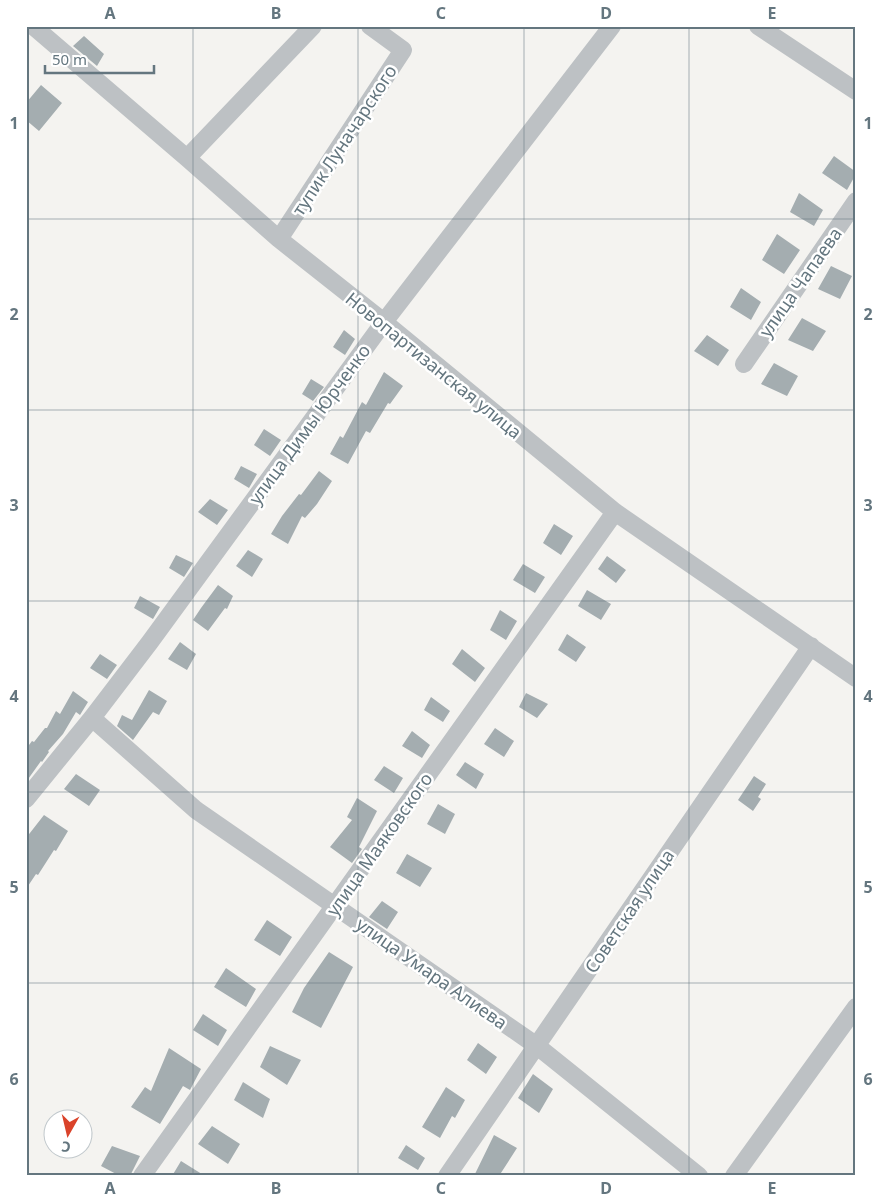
<svg xmlns="http://www.w3.org/2000/svg" width="882" height="1202" font-family="'Noto Sans',sans-serif">
<style>
.building{fill:#a4adb0}
.lines{fill:none;stroke-linecap:round;stroke-linejoin:round}
.minor{stroke:#bdc1c4;stroke-width:18}
.grid{fill:none;stroke:#64767f;stroke-width:1;stroke-opacity:0.55}
.labels{text-anchor:middle;dominant-baseline:central;stroke-width:5;stroke-linejoin:round;paint-order:stroke}
.street-label{font-size:18px;fill:#64767f;stroke:#fff}
.neatline{fill:none;stroke:#64767f;stroke-width:2}
.grid-label{font-size:16px;text-anchor:middle;font-weight:bold;fill:#64767f}
</style>
<rect width="100%" height="100%" fill="#f4f3f0"/>
<!-- building -->
<path class="building" d="M 84,36 L 104,54 L 97,66 L 73,46 Z
M 41,85 L 62,103 L 39,131 L 26,120 L 26,103 Z
M 834,156 L 856,172 L 856,174 L 847,190 L 822,173 Z
M 799,193 L 823,210 L 814,226 L 790,212 Z
M 777,234 L 800,250 L 784,274 L 762,260 Z
M 831,266 L 852,276 L 840,299 L 818,289 Z
M 741,288 L 761,302 L 751,320 L 730,307 Z
M 802,318 L 826,331 L 813,351 L 788,340 Z
M 344,330 L 355,339 L 345,355 L 333,347 Z
M 707,335 L 729,350 L 718,366 L 694,351 Z
M 774,363 L 798,376 L 787,396 L 761,384 Z
M 384,372 L 403,386 L 390,404 L 388,403 L 370,433 L 366,431 L 348,464 L 330,454 L 340,436 L 343,438 L 362,402 L 366,405 Z
M 311,379 L 324,387 L 313,401 L 302,394 Z
M 264,429 L 281,440 L 270,456 L 254,445 Z
M 241,466 L 257,474 L 249,488 L 234,479 Z
M 319,471 L 332,481 L 317,504 L 305,518 L 302,516 L 288,544 L 271,534 L 282,516 L 299,494 L 301,495 Z
M 210,499 L 228,510 L 217,525 L 198,512 Z
M 554,524 L 573,536 L 561,555 L 543,543 Z
M 248,550 L 263,559 L 252,577 L 236,566 Z
M 176,555 L 193,563 L 184,577 L 169,568 Z
M 607,556 L 626,570 L 616,583 L 598,569 Z
M 523,564 L 545,577 L 535,593 L 513,580 Z
M 218,585 L 233,596 L 227,609 L 225,608 L 208,631 L 193,620 L 201,608 Z
M 587,590 L 611,604 L 601,620 L 578,606 Z
M 140,596 L 160,607 L 153,619 L 134,608 Z
M 500,610 L 517,621 L 506,640 L 490,630 Z
M 567,634 L 586,647 L 576,662 L 558,650 Z
M 180,642 L 196,654 L 187,670 L 168,659 Z
M 462,649 L 485,668 L 475,682 L 452,664 Z
M 100,654 L 117,665 L 107,679 L 90,668 Z
M 149,690 L 167,701 L 159,715 L 153,712 L 133,740 L 117,726 L 122,715 L 132,720 Z
M 73,691 L 88,702 L 80,715 L 76,712 L 63,734 L 48,751 L 49,752 L 42,762 L 41,761 L 26,782 L 26,749 L 32,741 L 34,742 L 45,728 L 47,728 L 56,711 L 60,714 Z
M 526,693 L 548,704 L 537,718 L 519,707 Z
M 431,697 L 450,711 L 443,722 L 424,710 Z
M 495,728 L 514,741 L 504,757 L 484,744 Z
M 412,731 L 430,745 L 422,758 L 402,746 Z
M 465,762 L 484,774 L 476,789 L 456,775 Z
M 384,766 L 403,778 L 394,793 L 374,780 Z
M 76,774 L 100,790 L 89,806 L 64,789 Z
M 754,776 L 766,784 L 758,797 L 761,799 L 753,811 L 738,800 Z
M 357,798 L 377,811 L 359,847 L 362,849 L 352,863 L 330,847 L 352,820 L 347,817 Z
M 438,804 L 455,814 L 445,834 L 427,824 Z
M 44,815 L 68,831 L 56,851 L 54,850 L 38,875 L 36,874 L 26,889 L 26,838 Z
M 407,854 L 432,868 L 420,887 L 396,873 Z
M 382,901 L 398,912 L 387,929 L 369,917 Z
M 267,920 L 292,937 L 280,956 L 254,940 Z
M 329,952 L 353,967 L 321,1028 L 292,1012 L 304,988 Z
M 226,968 L 256,989 L 246,1007 L 214,987 Z
M 203,1014 L 227,1030 L 218,1046 L 193,1030 Z
M 478,1043 L 497,1057 L 486,1074 L 467,1060 Z
M 270,1046 L 301,1060 L 287,1085 L 260,1067 Z
M 169,1048 L 201,1069 L 190,1090 L 183,1086 L 160,1124 L 131,1107 L 145,1087 L 151,1091 Z
M 533,1074 L 553,1089 L 539,1113 L 518,1098 Z
M 243,1082 L 270,1099 L 263,1118 L 234,1100 Z
M 446,1087 L 465,1100 L 455,1118 L 452,1116 L 440,1138 L 422,1127 Z
M 212,1126 L 240,1144 L 228,1164 L 198,1144 Z
M 494,1135 L 517,1148 L 499,1176 L 474,1176 Z
M 406,1145 L 425,1158 L 418,1170 L 398,1158 Z
M 112,1146 L 140,1156 L 130,1176 L 120,1176 L 101,1166 Z
M 181,1161 L 205,1176 L 172,1176 Z"/>
<g class="lines">
<!-- minor -->
<path class="minor" d="M 33,26 L 187,158 L 279,239 L 384,322 L 615,512 L 856,678
M 758,26 L 856,91
M 187,158 L 313,26
M 279,239 L 403,50 L 370,26
M 744,364 L 856,201
M 92,718 L 196,810 L 537,1046 L 699,1176
M 26,799 L 92,718 L 150,642 L 384,322 L 612,26
M 142,1176 L 615,512
M 447,1176 L 811,646
M 734,1176 L 856,1007"/>
</g>
<!-- grid -->
<path class="grid" d="M 193,26 L 193,1176M 358,26 L 358,1176M 524,26 L 524,1176M 689,26 L 689,1176M 26,219 L 856,219M 26,410 L 856,410M 26,601 L 856,601M 26,792 L 856,792M 26,983 L 856,983"/>
<g class="labels">
<!-- street labels -->
<g class="street-label">
<text transform="translate(344 140) rotate(-57)">тупик Луначарского</text>
<text transform="translate(800 282) rotate(-55)">улица Чапаева</text>
<text transform="translate(434 365) rotate(39)">Новопартизанская улица</text>
<text transform="translate(309 424) rotate(-54)">улица Димы Юрченко</text>
<text transform="translate(379 844) rotate(-55)">улица Маяковского</text>
<text transform="translate(629 911) rotate(-56)">Советская улица</text>
<text transform="translate(432 973) rotate(35)">улица Умара Алиева</text>
</g>
</g>
<!-- border -->
<rect width="882" height="1202" fill="none" stroke="#ffffff" stroke-width="55"/>
<!-- north arrow -->
<g transform="translate(68 1134) rotate(188)"><circle r="24" fill="#ffffff" stroke="#c1c8cc"/>
<path d="M0-4L9 19L0 12L-9 19Z" fill="#da432a"/>
<text y="-8" font-size="14" font-weight="bold" text-anchor="middle" fill="#64767f">С</text>
</g>
<!-- scale -->
<path d="M45 65v8h109v-8" fill="none" stroke="#64767f" stroke-width="2.5"/>
<text x="52" y="65" font-size="15" fill="#64767f" stroke="#ffffff" stroke-width="4" paint-order="stroke">50 m</text>
<rect x="28" y="28" width="826" height="1146" class="neatline"/>
<g class="grid-label">
<text x="110" y="19">A</text>
<text x="276" y="19">B</text>
<text x="441" y="19">C</text>
<text x="606" y="19">D</text>
<text x="772" y="19">E</text>
<text x="14" y="129">1</text>
<text x="868" y="129">1</text>
<text x="14" y="320">2</text>
<text x="868" y="320">2</text>
<text x="14" y="511">3</text>
<text x="868" y="511">3</text>
<text x="14" y="702">4</text>
<text x="868" y="702">4</text>
<text x="14" y="893">5</text>
<text x="868" y="893">5</text>
<text x="14" y="1085">6</text>
<text x="868" y="1085">6</text>
<text x="110" y="1194">A</text>
<text x="276" y="1194">B</text>
<text x="441" y="1194">C</text>
<text x="606" y="1194">D</text>
<text x="772" y="1194">E</text>
</g>
</svg>
